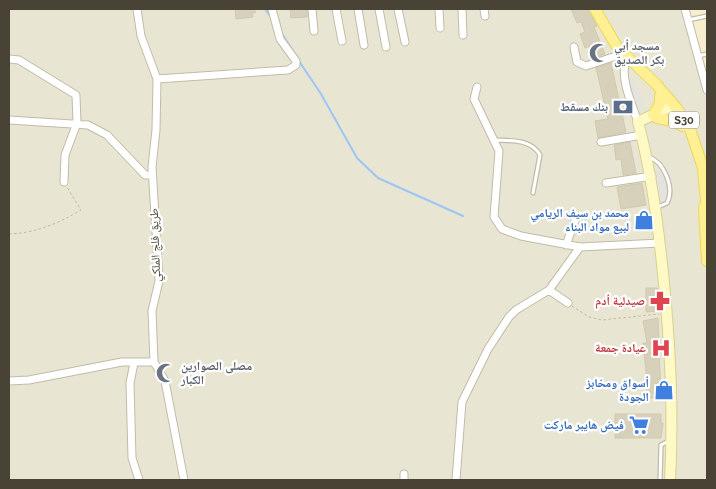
<svg xmlns="http://www.w3.org/2000/svg" width="716" height="489" font-family="Raleway,'Noto Naskh Arabic',sans-serif">
<style>
.residential{fill:#e9e5d3}
.commercial{fill:#f8edcf}
.parking{fill:#e5e3de}
.lines{fill:none;stroke-linecap:round;stroke-linejoin:round}
.stream{stroke:#9dc5f6;stroke-width:2}
.building{fill:#d7d0ba;stroke:#d2c9ad}
.lane-casing{stroke:#c1bca8;stroke-width:5.5}
.street-casing{stroke:#c1bca8;stroke-width:9}
.secondary-casing{stroke:#d8d092;stroke-width:12}
.primary-casing{stroke:#eed75a;stroke-width:12}
.path{stroke:#c4ba98;stroke-width:1;stroke-dasharray:2.5 2.5;stroke-linecap:butt}
.lane{stroke:#fff;stroke-width:3}
.street{stroke:#fff;stroke-width:7}
.secondary{stroke:#fff9c5;stroke-width:10}
.primary{stroke:#fff094;stroke-width:10}
.labels{text-anchor:middle;dominant-baseline:central;stroke-width:4.5;stroke-linejoin:round;paint-order:stroke}
.shield{fill:#fff;stroke:#7f7b71;stroke-width:1}
.shield-label{font-size:11px;font-weight:bold;fill:#484334}
.worship-label{font-size:12px;font-weight:bold;fill:#5b616d;stroke:#fff;text-anchor:start}
.service-label{font-size:12px;font-weight:bold;fill:#4e5e75;stroke:#fff;text-anchor:end}
.shop-label{font-size:12px;font-weight:bold;fill:#366cbe;stroke:#fff;text-anchor:end}
.street-label{font-size:12px;fill:#484334;stroke:#fff}
.health-label{font-size:12px;font-weight:bold;fill:#be3a42;stroke:#fff;text-anchor:end}
</style>
<rect width="100%" height="100%" fill="#f4f2e6"/>
<!-- residential -->
<path class="residential" d="M 9,9 L 707,9 L 707,480 L 9,480 Z"/>
<!-- commercial -->
<path class="commercial" d="M 685,9 L 707,9 L 707,86 Z"/>
<!-- parking -->
<path class="parking" d="M 635,78 L 644,107 L 638,109 L 628,81 Z
M 670,170 L 674,200 L 659,202 L 655,172 Z"/>
<g class="lines">
<!-- stream -->
<path class="stream" d="M 265,9 L 271,17
M 282,34 L 293,51
M 299,61 L 321,94 L 357,158 L 378,178 L 463,216"/>
</g>
<!-- building -->
<path class="building" d="M 235,9 L 252,9 L 256,12 L 252,14 L 253,17 L 236,19 Z
M 290,9 L 307,9 L 307,17 L 291,18 Z
M 571,9 L 588,9 L 597,26 L 594,27 L 605,54 L 595,58 L 590,46 L 585,48 L 580,34 L 585,32 L 581,22 L 577,23 Z
M 611,63 L 626,132 L 598,138 L 595,121 L 608,119 L 596,68 Z
M 630,142 L 636,173 L 623,175 L 621,159 L 616,160 L 614,145 Z
M 642,183 L 646,205 L 621,209 L 617,187 Z
M 646,288 L 657,288 L 658,311 L 646,312 Z
M 658,318 L 661,398 L 643,398 L 643,391 L 646,391 L 647,381 L 643,343 L 647,343 L 643,321 Z
M 615,414 L 661,414 L 661,423 L 663,423 L 661,438 L 615,438 Z"/>
<g class="lines">
<defs>
<path id="lane" d="M 688,20 L 707,16
M 698,56 L 707,54
M 495,140 C 512,141 531,139 540,155 L 533,193
M 649,157 C 664,162 675,188 667,203 L 658,207
M 660,480 L 661,445 L 669,441"/>
<path id="street" d="M 137,9 L 141,36 L 157,79 L 156,130 L 152,167 L 159,281 L 152,311 L 154,362 L 165,381 L 184,480
M 312,9 L 314,31
M 336,9 L 342,41
M 358,9 L 364,45
M 379,9 L 386,47
M 398,9 L 405,42
M 439,9 L 440,28
M 462,9 L 463,35
M 484,9 L 485,16
M 685,9 L 707,90
M 574,47 L 577,62 L 586,66 L 622,54
M 9,59 L 19,60 L 76,95 L 77,123 L 65,155 L 64,182
M 628,59 C 617,72 633,107 638,122
M 157,79 L 288,70 L 296,65 L 296,61 L 280,39 L 272,9
M 477,87 L 474,99 L 499,151 L 494,217 L 502,229 L 521,236 L 580,247 L 660,243
M 9,120 L 88,125 L 107,135 L 145,175 L 152,175
M 601,142 L 642,135
M 606,183 L 652,176
M 566,245 L 576,218
M 549,290 L 568,303
M 134,363 L 130,383 L 132,458 L 139,480
M 9,381 L 29,380 L 122,362 L 154,362
M 404,480 L 404,474
M 456,480 L 462,402 L 488,349 L 509,317 L 516,310 L 549,290 L 580,247"/>
<path id="secondary" d="M 670,480 C 674,407 670,337 662,264 C 657,216 651,170 638,122 L 667,108 L 678,110"/>
<path id="primary" d="M 595,9 L 617,47 L 656,84 L 678,110 L 690,129 L 703,168 L 707,212
M 653,115 L 660,104 L 660,96
M 657,118 L 673,121 L 682,126
M 704,207 L 707,261"/>
</defs>
<!-- lane casing -->
<use href="#lane" class="lane-casing"/>
<!-- street casing -->
<use href="#street" class="street-casing"/>
<!-- secondary casing -->
<use href="#secondary" class="secondary-casing"/>
<!-- primary casing -->
<use href="#primary" class="primary-casing"/>
<!-- path -->
<path class="path" d="M 9,234 C 36,233 57,224 81,210 L 67,187
M 572,306 L 589,317 L 602,320 L 659,314"/>
<!-- lane -->
<use href="#lane" class="lane"/>
<!-- street -->
<use href="#street" class="street"/>
<!-- secondary -->
<use href="#secondary" class="secondary"/>
<!-- primary -->
<use href="#primary" class="primary"/>
</g>
<!-- icons -->
<defs>
<symbol id="mosque-bare" viewBox="-9 -9 18 18"><path d="M3.5-4.9A6 6 0 1 0 3.5 4.9A5 5 0 1 1 3.5-4.9Z" fill="#6b7280" stroke="#fff" stroke-width="2.5" paint-order="stroke"/></symbol>
<symbol id="bank-bare" viewBox="-9 -9 18 18"><path d="M-6-4H6V4H-6ZM0-2.3a2.3 2.3 0 1 0 0 4.6a2.3 2.3 0 1 0 0-4.6Z" fill="#5c6f8a" stroke="#fff" stroke-width="2.5" paint-order="stroke"/></symbol>
<symbol id="shop-bare" viewBox="-9 -9 18 18"><path d="M-5-2.5h2.3a2.7 3.5 0 0 1 5.4 0H5L5.5 6h-11ZM-1.5-2.5h3a1.5 2.3 0 0 0-3 0Z" fill="#3f7fe0" stroke="#fff" stroke-width="2.5" paint-order="stroke"/></symbol>
<symbol id="pharmacy-bare" viewBox="-9 -9 18 18"><path d="M-2-6h4v4h4v4h-4v4h-4v-4h-4v-4h4Z" fill="#e0444e" stroke="#fff" stroke-width="2.5" paint-order="stroke"/></symbol>
<symbol id="hospital-bare" viewBox="-9 -9 18 18"><path d="M-5-5h3v3.5h4V-5h3V5h-3V1.5h-4V5h-3Z" fill="#e0444e" stroke="#fff" stroke-width="2.5" paint-order="stroke"/></symbol>
<symbol id="supermarket-bare" viewBox="-9 -9 18 18"><path d="M-6-5.5h2.5l.6 2H6L4.5 2H-2.5L-4.4-4H-6ZM-1.5 3.2a1.3 1.3 0 1 0 .1 0ZM3 3.2a1.3 1.3 0 1 0 .1 0Z" fill="#3f7fe0" stroke="#fff" stroke-width="2.5" paint-order="stroke"/></symbol>
</defs>
<g fill-rule="evenodd">
<use href="#mosque-bare" x="585" y="39" width="28" height="28"/>
<use href="#bank-bare" x="609" y="93" width="28" height="28"/>
<use href="#shop-bare" x="630" y="206" width="28" height="28"/>
<use href="#pharmacy-bare" x="646" y="287" width="28" height="28"/>
<use href="#hospital-bare" x="647" y="334" width="28" height="28"/>
<use href="#mosque-bare" x="152" y="359" width="28" height="28"/>
<use href="#shop-bare" x="650" y="376" width="28" height="28"/>
<use href="#supermarket-bare" x="625" y="411" width="28" height="28"/>
</g>
<g class="labels">
<!-- shield labels -->
<rect class="shield" x="669" y="111.5" width="30" height="17" rx="4"/>
<g class="shield-label">
<text x="684" y="120">S30</text>
</g>
<!-- worship labels -->
<g class="worship-label">
<text x="614" y="46">مسجد أبي<tspan x="614" dy="14">بكر الصديق</tspan></text>
<text x="181" y="366">مصلى الصوارين<tspan x="181" dy="14">الكبار</tspan></text>
</g>
<!-- service labels -->
<g class="service-label">
<text x="608" y="107">بنك مسقط</text>
</g>
<!-- shop labels -->
<g class="shop-label">
<text x="629" y="213">محمد بن سيف الريامي<tspan x="629" dy="14">لبيع مواد البناء</tspan></text>
<text x="649" y="383">أسواق ومخابز<tspan x="649" dy="14">الجودة</tspan></text>
<text x="624" y="425">فيض هايبر ماركت</text>
</g>
<!-- street labels -->
<g class="street-label">
<text transform="translate(155 245) rotate(-92)">طريق فلج الملكي</text>
</g>
<!-- health labels -->
<g class="health-label">
<text x="645" y="301">صيدلية أدم</text>
<text x="646" y="348">عيادة جمعة</text>
</g>
</g>
<!-- border -->
<rect width="716" height="489" fill="none" stroke="#484334" stroke-width="20"/>
</svg>
